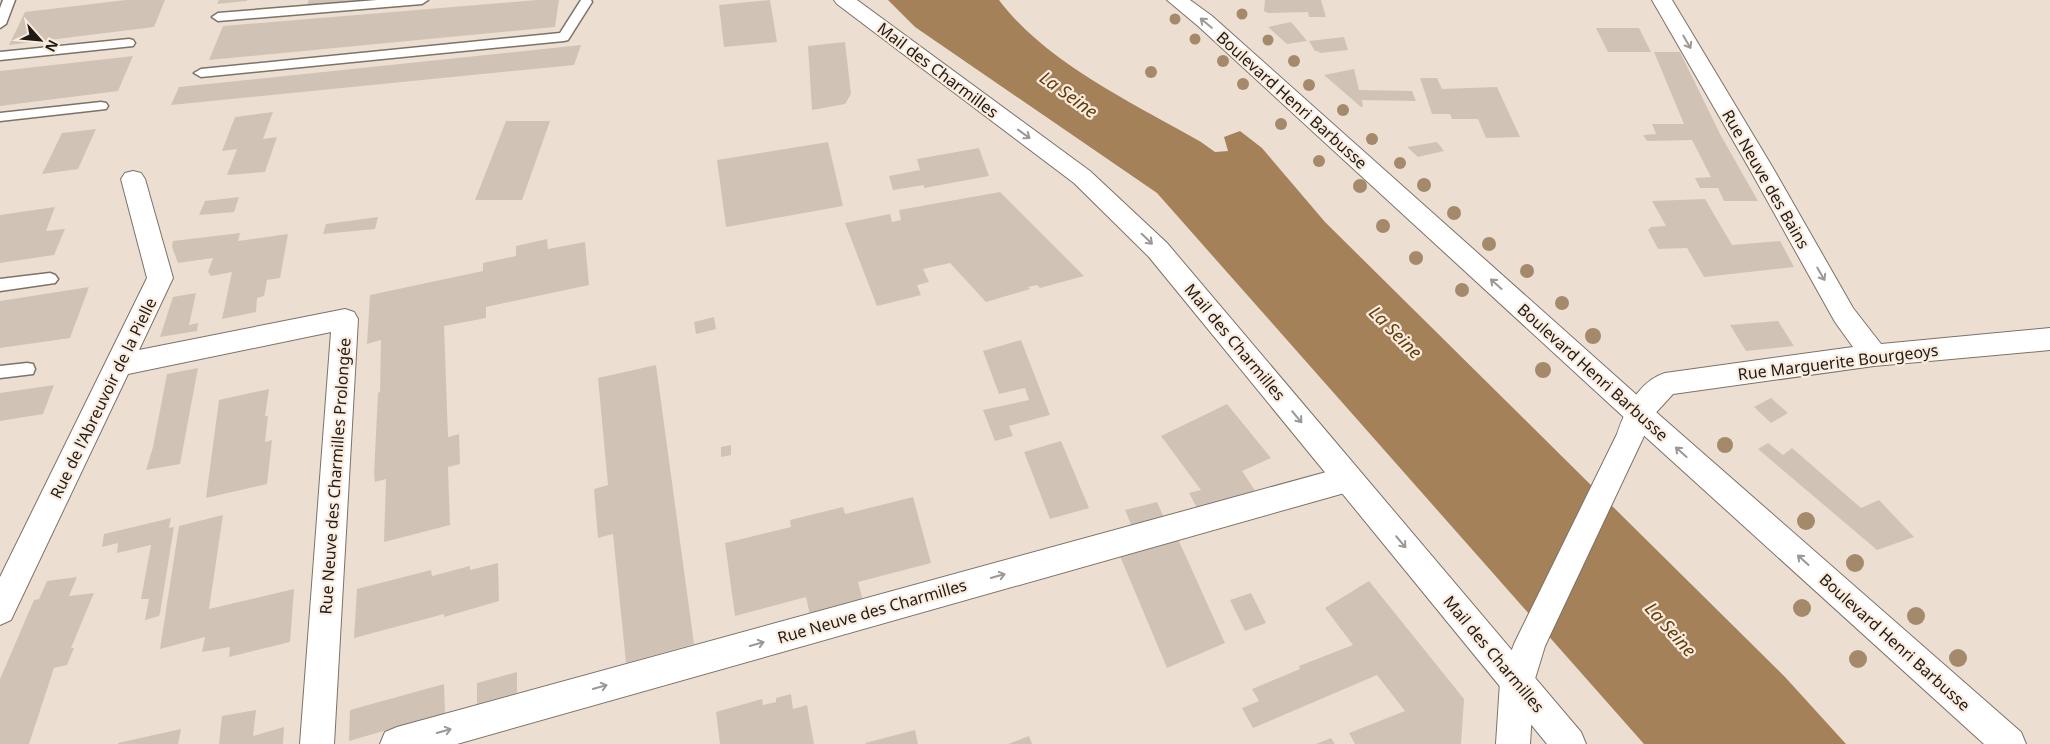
<svg xmlns="http://www.w3.org/2000/svg" width="2050" height="744" font-family="'Noto Sans',sans-serif">
<style>
.water{fill:#a5815a}
.building{fill:#d0c3b6}
.lines{fill:none;stroke-linecap:round;stroke-linejoin:round}
.lane-casing{stroke:#7d7266;stroke-width:3}
.street-casing{stroke:#7d7266;stroke-width:2}
.secondary-casing{stroke:#7d7266;stroke-width:2}
.lane{fill:#fff;fill-rule:evenodd}
.street{fill:#fff;fill-rule:evenodd}
.secondary{fill:#fff;fill-rule:evenodd}
.tree{fill:#a48a6a}
.oneway{stroke:#9b9896}
.labels{text-anchor:middle;dominant-baseline:central;stroke-width:4.5;stroke-linejoin:round;paint-order:stroke}
.street-label{font-size:16px;fill:#201b16;stroke:#faecdf}
.water-label{font-size:18px;font-style:italic;fill:#613c08;stroke:#faecdf}
</style>
<rect width="100%" height="100%" fill="#ecdfd2"/>
<!-- water -->
<path class="water" d="M 888,0 L 999,0 C 1045,62 1134,104 1201,142 L 1215,152 L 1228,151 L 1224,137 L 1240,131 L 1262,148 L 1325,222 L 1785,677 L 1846,744 L 1644,744 L 1157,193 L 915,27 Z"/>
<!-- building -->
<path class="building" d="M 126,0 L 165,0 L 154,27 L 9,45 L 25,12 Z
M 219,0 L 247,0 L 247,1 L 217,4 Z
M 309,0 L 364,0 L 306,7 Z
M 537,0 L 559,0 L 555,27 L 209,60 L 223,26 Z
M 770,0 L 777,42 L 724,47 L 719,5 Z
M 1265,0 L 1321,0 L 1326,17 L 1309,17 L 1308,12 L 1268,13 L 1264,11 Z
M 1291,22 L 1298,30 L 1307,41 L 1287,44 L 1268,27 Z
M 1596,28 L 1639,28 L 1651,52 L 1608,52 Z
M 1344,37 L 1348,50 L 1320,53 L 1318,51 L 1315,51 L 1309,41 Z
M 845,42 L 851,94 L 845,104 L 812,110 L 808,46 Z
M 581,45 L 574,65 L 171,105 L 179,87 Z
M 1654,52 L 1680,52 L 1720,134 L 1758,201 L 1724,201 L 1718,188 L 1700,188 L 1695,178 L 1711,177 L 1692,140 L 1647,141 L 1643,135 L 1656,134 L 1652,124 L 1684,124 Z
M 133,56 L 118,91 L 0,106 L 0,71 Z
M 1354,69 L 1359,90 L 1412,91 L 1416,101 L 1362,100 L 1363,106 L 1361,107 L 1324,75 Z
M 1420,78 L 1437,78 L 1442,89 L 1497,87 L 1520,137 L 1486,138 L 1478,119 L 1452,119 L 1450,114 L 1432,114 Z
M 273,112 L 263,139 L 277,137 L 265,172 L 227,175 L 237,149 L 222,151 L 235,117 Z
M 506,121 L 550,121 L 522,200 L 475,200 Z
M 96,129 L 78,169 L 42,174 L 62,133 Z
M 828,142 L 843,206 L 726,227 L 717,160 Z
M 1437,142 L 1444,151 L 1418,157 L 1407,147 Z
M 979,148 L 989,176 L 924,188 L 924,185 L 893,190 L 889,176 L 920,170 L 917,159 Z
M 1000,192 L 1084,276 L 1040,288 L 1037,285 L 1028,287 L 1030,289 L 986,302 L 950,263 L 923,269 L 929,282 L 917,285 L 921,295 L 877,306 L 845,223 L 890,214 L 892,222 L 901,220 L 899,210 Z
M 239,197 L 234,212 L 199,215 L 205,201 Z
M 1705,199 L 1732,245 L 1780,241 L 1794,267 L 1704,277 L 1687,248 L 1658,249 L 1648,230 L 1651,227 L 1666,226 L 1652,201 Z
M 55,207 L 46,231 L 65,229 L 54,255 L 0,263 L 0,215 Z
M 378,217 L 375,229 L 323,234 L 326,224 Z
M 240,233 L 238,241 L 288,234 L 280,278 L 267,280 L 264,296 L 257,298 L 256,312 L 222,319 L 232,272 L 211,276 L 208,272 L 213,258 L 178,263 L 172,247 L 173,241 Z
M 547,239 L 548,249 L 585,242 L 589,285 L 486,307 L 486,318 L 444,326 L 448,437 L 459,434 L 460,464 L 448,467 L 450,525 L 384,542 L 386,479 L 375,482 L 374,474 L 378,393 L 380,392 L 381,340 L 367,344 L 370,295 L 483,271 L 483,263 L 516,256 L 516,246 Z
M 89,287 L 70,338 L 0,348 L 0,301 Z
M 196,293 L 189,325 L 198,323 L 197,331 L 160,337 L 173,297 Z
M 714,317 L 716,329 L 696,334 L 694,322 Z
M 1778,321 L 1794,346 L 1746,351 L 1730,325 Z
M 1021,340 L 1050,415 L 1009,426 L 1013,436 L 995,441 L 983,410 L 1029,400 L 1025,388 L 999,394 L 983,351 Z
M 656,365 L 694,644 L 626,663 L 613,534 L 598,538 L 594,489 L 608,485 L 598,378 Z
M 198,368 L 180,464 L 146,470 L 153,447 L 167,374 Z
M 54,385 L 43,414 L 0,421 L 0,393 Z
M 269,389 L 265,416 L 268,416 L 265,442 L 272,440 L 267,484 L 206,498 L 219,400 Z
M 1771,398 L 1788,413 L 1771,423 L 1754,407 Z
M 1227,404 L 1271,458 L 1242,471 L 1256,492 L 1197,508 L 1189,493 L 1201,490 L 1161,436 Z
M 1061,441 L 1089,508 L 1050,519 L 1024,452 Z
M 1768,443 L 1783,455 L 1792,448 L 1861,508 L 1879,500 L 1914,537 L 1877,550 L 1758,449 Z
M 731,445 L 731,455 L 721,457 L 721,447 Z
M 913,497 L 931,563 L 858,582 L 863,601 L 810,615 L 806,597 L 735,616 L 725,543 L 791,527 L 790,520 L 843,507 L 845,514 Z
M 1157,502 L 1164,518 L 1132,527 L 1125,510 Z
M 223,515 L 209,609 L 294,589 L 290,642 L 229,657 L 230,647 L 202,652 L 205,637 L 160,649 L 179,526 Z
M 171,518 L 169,528 L 174,527 L 160,613 L 159,616 L 145,620 L 149,599 L 141,599 L 151,545 L 117,553 L 118,543 L 102,547 L 104,534 Z
M 1178,539 L 1225,643 L 1167,668 L 1120,556 Z
M 498,563 L 499,601 L 444,617 L 444,614 L 354,638 L 357,589 L 431,570 L 432,576 L 470,566 L 470,570 Z
M 77,577 L 69,596 L 94,593 L 71,648 L 74,648 L 67,665 L 54,668 L 29,744 L 0,744 L 0,679 L 34,600 L 39,599 L 47,581 Z
M 1369,581 L 1464,699 L 1461,744 L 1355,744 L 1349,733 L 1405,711 L 1377,675 L 1253,728 L 1242,708 L 1259,701 L 1252,689 L 1300,669 L 1299,666 L 1353,645 L 1325,608 Z
M 1251,593 L 1266,623 L 1245,631 L 1230,600 Z
M 517,672 L 517,693 L 477,704 L 477,683 Z
M 444,684 L 445,713 L 349,741 L 350,710 Z
M 791,694 L 793,709 L 807,705 L 814,744 L 720,744 L 716,712 L 762,699 L 763,705 L 776,702 L 776,698 Z
M 256,710 L 253,736 L 284,727 L 283,744 L 219,744 L 222,716 Z
M 181,729 L 178,744 L 118,744 L 118,743 Z
M 915,730 L 918,744 L 866,744 L 865,743 Z
M 1029,736 L 1032,744 L 1008,744 Z
M 1331,738 L 1335,744 L 1316,744 Z"/>
<g class="lines">
<defs>
<path id="lane" d="M 3,0 L 15,0 L 6,24 L 0,28 L 0,8 Z
M 377,0 L 428,0 L 422,4 L 218,21 L 212,17 L 218,13 Z
M 581,0 L 591,0 L 592,2 L 568,40 L 564,41 L 201,77 L 194,73 L 201,69 L 560,33 Z
M 129,39 L 133,40 L 135,43 L 133,46 L 0,60 L 0,52 Z
M 101,102 L 106,103 L 108,106 L 106,109 L 0,121 L 0,113 Z
M 50,273 L 55,275 L 58,279 L 55,283 L 0,291 L 0,279 Z
M 27,363 L 33,364 L 35,369 L 33,374 L 0,378 L 0,366 Z"/>
<path id="street" d="M 1652,0 L 1672,0 L 1773,168 L 1853,308 L 1881,344 L 2050,328 L 2050,350 L 1874,366 L 1673,394 L 1650,419 L 1645,434 L 1545,646 L 1534,682 L 1530,744 L 1496,744 L 1500,682 L 1514,644 L 1617,434 C 1625,410 1639,381 1665,373 L 1853,347 L 1835,322 L 1749,168 Z
M 133,171 L 141,173 L 145,179 L 173,278 L 139,350 L 345,309 L 354,312 L 358,319 L 334,744 L 300,744 L 331,332 L 128,374 L 11,620 L 0,625 L 0,577 L 147,278 L 121,179 L 125,173 Z
M 1348,466 L 1358,470 L 1363,479 L 1358,488 L 1348,492 L 457,744 L 380,744 L 385,732 L 397,727 Z"/>
<path id="secondary" d="M 834,0 L 857,0 L 1090,171 L 1167,243 L 1581,732 L 1586,744 L 1547,744 L 1149,257 L 1074,183 L 837,4 Z
M 1167,0 L 1190,0 L 1212,16 L 1648,405 L 2021,732 L 2026,744 L 1984,744 L 1628,421 L 1198,26 Z"/>
</defs>
<!-- lane casing -->
<use href="#lane" class="lane-casing"/>
<!-- street casing -->
<use href="#street" class="street-casing"/>
<!-- secondary casing -->
<use href="#secondary" class="secondary-casing"/>
<!-- lane -->
<use href="#lane" class="lane"/>
<!-- street -->
<use href="#street" class="street"/>
<!-- secondary -->
<use href="#secondary" class="secondary"/>
</g>
<!-- trees -->
<g class="tree">
<circle cx="1242" cy="14" r="5.5"/>
<circle cx="1175" cy="19" r="5.5"/>
<circle cx="1195" cy="39" r="5.5"/>
<circle cx="1268" cy="40" r="5.5"/>
<circle cx="1223" cy="61" r="6"/>
<circle cx="1294" cy="61" r="6"/>
<circle cx="1151" cy="72" r="6"/>
<circle cx="1243" cy="84" r="6"/>
<circle cx="1309" cy="85" r="6"/>
<circle cx="1343" cy="110" r="6"/>
<circle cx="1281" cy="124" r="6"/>
<circle cx="1372" cy="139" r="6"/>
<circle cx="1319" cy="161" r="6"/>
<circle cx="1400" cy="163" r="6"/>
<circle cx="1424" cy="185" r="7"/>
<circle cx="1360" cy="186" r="7"/>
<circle cx="1454" cy="213" r="7"/>
<circle cx="1383" cy="226" r="7"/>
<circle cx="1489" cy="244" r="7"/>
<circle cx="1416" cy="258" r="7"/>
<circle cx="1527" cy="271" r="7"/>
<circle cx="1462" cy="290" r="7"/>
<circle cx="1562" cy="303" r="7"/>
<circle cx="1593" cy="336" r="8"/>
<circle cx="1543" cy="370" r="8"/>
<circle cx="1725" cy="445" r="8"/>
<circle cx="1806" cy="521" r="9"/>
<circle cx="1855" cy="563" r="9"/>
<circle cx="1802" cy="608" r="9"/>
<circle cx="1916" cy="616" r="9"/>
<circle cx="1958" cy="658" r="9"/>
<circle cx="1858" cy="659" r="9"/>
</g>
<!-- one-way arrows -->
<defs><path id="oneway-shaft" d="M-6 0H5M1.5-3L5.5 0L1.5 3" fill="none" stroke-width="1.6" stroke-linecap="round" stroke-linejoin="round" transform="scale(1.25)"/></defs>
<g class="oneway">
<use href="#oneway-shaft" transform="translate(1206 23) rotate(-140)"/>
<use href="#oneway-shaft" transform="translate(1687 42) rotate(60)"/>
<use href="#oneway-shaft" transform="translate(1024 134) rotate(36)"/>
<use href="#oneway-shaft" transform="translate(1147 239) rotate(44)"/>
<use href="#oneway-shaft" transform="translate(1821 274) rotate(60)"/>
<use href="#oneway-shaft" transform="translate(1496 284) rotate(-138)"/>
<use href="#oneway-shaft" transform="translate(1297 417) rotate(50)"/>
<use href="#oneway-shaft" transform="translate(1681 452) rotate(-138)"/>
<use href="#oneway-shaft" transform="translate(1401 542) rotate(50)"/>
<use href="#oneway-shaft" transform="translate(1803 560) rotate(-138)"/>
<use href="#oneway-shaft" transform="translate(998 576) rotate(-16)"/>
<use href="#oneway-shaft" transform="translate(757 644) rotate(-16)"/>
<use href="#oneway-shaft" transform="translate(600 687) rotate(-16)"/>
<use href="#oneway-shaft" transform="translate(444 731) rotate(-16)"/>
</g>
<g class="labels">
<!-- street labels -->
<g class="street-label">
<text transform="translate(938 70) rotate(37)">Mail des Charmilles</text>
<text transform="translate(1292 100) rotate(42)">Boulevard Henri Barbusse</text>
<text transform="translate(1766 179) rotate(60)">Rue Neuve des Bains</text>
<text transform="translate(1235 342) rotate(50)">Mail des Charmilles</text>
<text transform="translate(1838 362) rotate(-7)">Rue Marguerite Bourgeoys</text>
<text transform="translate(1593 372) rotate(42)">Boulevard Henri Barbusse</text>
<text transform="translate(103 398) rotate(-64)">Rue de l'Abreuvoir de la Pielle</text>
<text transform="translate(335 476) rotate(-86)">Rue Neuve des Charmilles Prolongée</text>
<text transform="translate(872 611) rotate(-16)">Rue Neuve des Charmilles</text>
<text transform="translate(1895 642) rotate(42)">Boulevard Henri Barbusse</text>
<text transform="translate(1494 654) rotate(50)">Mail des Charmilles</text>
</g>
<!-- water labels -->
<g class="water-label">
<text transform="translate(1069 94) rotate(36)">La Seine</text>
<text transform="translate(1396 332) rotate(45)">La Seine</text>
<text transform="translate(1671 629) rotate(48)">La Seine</text>
</g>
</g>
<!-- north arrow -->
<g transform="translate(40 40) rotate(117)" stroke="#faecdf" stroke-width="4" paint-order="stroke">
<path d="M0-4L9 19L0 12L-9 19Z" fill="#201b16"/>
<text y="-8" font-size="14" font-weight="bold" text-anchor="middle" fill="#201b16">N</text>
</g>
</svg>
